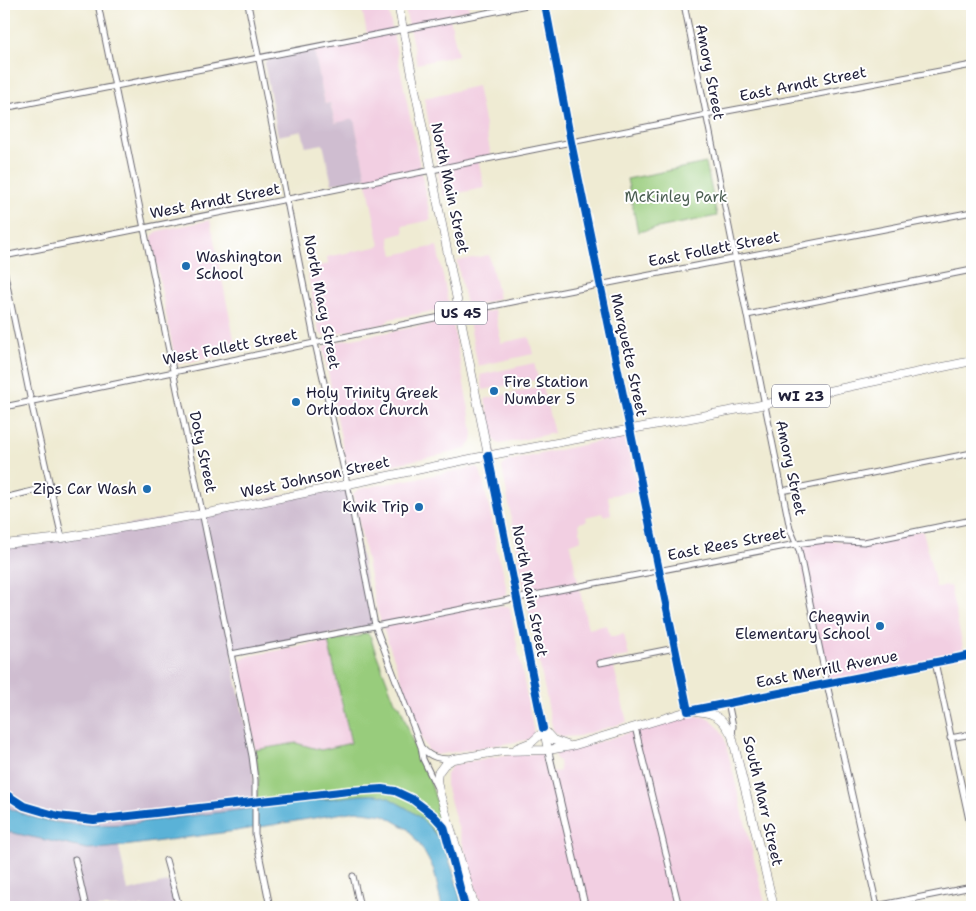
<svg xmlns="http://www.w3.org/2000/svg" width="976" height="911" font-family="'Shantell Sans',sans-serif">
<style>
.built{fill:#f2cfe2}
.industrial{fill:#cfbdd0}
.green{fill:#98cc7c;stroke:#5d775c}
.water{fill:#5ab2d7;stroke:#3e6a89}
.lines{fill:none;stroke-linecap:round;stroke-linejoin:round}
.minor-casing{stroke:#6a6870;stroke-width:7}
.tertiary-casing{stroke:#6a6870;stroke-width:8}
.secondary-casing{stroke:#6a6870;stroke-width:9}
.primary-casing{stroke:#6a6870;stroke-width:9}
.minor{stroke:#fff;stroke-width:5}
.tertiary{stroke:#fff;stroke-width:6}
.secondary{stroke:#fff;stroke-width:8}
.primary{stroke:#fff;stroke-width:8}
.cycleway-casing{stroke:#fff;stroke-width:11}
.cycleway{stroke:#0057b8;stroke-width:8}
.poi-dot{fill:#1f6fb2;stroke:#fff;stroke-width:2}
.labels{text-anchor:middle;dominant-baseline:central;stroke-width:4;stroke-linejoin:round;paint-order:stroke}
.shield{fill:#fff;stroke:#646476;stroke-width:1}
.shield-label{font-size:14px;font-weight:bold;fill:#22223b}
.street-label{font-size:15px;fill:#22223b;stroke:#fff}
.park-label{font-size:15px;fill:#4b5e52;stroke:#fff}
.poi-label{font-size:15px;fill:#22223b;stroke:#fff;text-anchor:start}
</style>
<rect width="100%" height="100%" fill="#fff"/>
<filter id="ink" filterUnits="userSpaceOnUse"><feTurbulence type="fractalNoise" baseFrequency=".02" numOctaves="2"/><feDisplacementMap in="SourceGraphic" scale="10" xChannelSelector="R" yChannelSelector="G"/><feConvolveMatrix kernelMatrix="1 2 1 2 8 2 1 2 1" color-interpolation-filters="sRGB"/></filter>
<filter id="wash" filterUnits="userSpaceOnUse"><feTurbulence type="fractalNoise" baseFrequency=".0096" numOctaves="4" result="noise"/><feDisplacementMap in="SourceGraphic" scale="20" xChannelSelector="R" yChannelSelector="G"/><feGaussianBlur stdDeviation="1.12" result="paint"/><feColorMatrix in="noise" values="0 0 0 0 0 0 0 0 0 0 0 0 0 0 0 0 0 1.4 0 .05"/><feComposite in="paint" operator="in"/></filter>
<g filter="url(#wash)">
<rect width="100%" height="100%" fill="#efebd3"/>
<!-- built -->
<path class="built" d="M 361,4 L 387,4 L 431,220 L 403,226 L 404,233 L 389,237 L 393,255 L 437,246 L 449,306 L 445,310 L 440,312 L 440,310 L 390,319 L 385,324 L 323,336 L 319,332 L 307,269 L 328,264 L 327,257 L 380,246 L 354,120 L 335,123 L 330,103 L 325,104 L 314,50 L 368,39 Z
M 404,4 L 468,4 L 469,10 L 449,14 L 458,55 L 417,64 Z
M 477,86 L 491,155 L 478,158 L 484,188 L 443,196 L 424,98 Z
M 210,220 L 237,353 L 178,364 L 175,360 L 152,242 L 152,236 L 158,231 Z
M 489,255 L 499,298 L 479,305 L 481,313 L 495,310 L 501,343 L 529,337 L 533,354 L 478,366 L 457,261 Z
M 449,321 L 453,325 L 472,426 L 473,435 L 472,442 L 465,449 L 455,452 L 355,472 L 351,471 L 346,463 L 323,348 L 326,345 L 331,343 L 441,322 Z
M 534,363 L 538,378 L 536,380 L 483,390 L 480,375 Z
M 542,386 L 554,433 L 501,444 L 497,443 L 494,439 L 485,399 Z
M 624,436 L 627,439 L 638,490 L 608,496 L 611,514 L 603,516 L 602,513 L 586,517 L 587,521 L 579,523 L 581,540 L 570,544 L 588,629 L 607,625 L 610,637 L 624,634 L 629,656 L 612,659 L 627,722 L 579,736 L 562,737 L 554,732 L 552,726 L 521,571 L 502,467 L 508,461 Z
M 476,467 L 480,470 L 481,473 L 494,529 L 497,551 L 502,566 L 507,591 L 505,596 L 488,600 L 490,607 L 508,606 L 510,608 L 534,734 L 533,737 L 527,740 L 436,755 L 428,750 L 422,739 L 377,610 L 353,494 L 359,489 Z
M 923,530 L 936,587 L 950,586 L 965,656 L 827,684 L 796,544 L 817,540 L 864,542 Z
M 328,641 L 351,743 L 321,750 L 296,743 L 255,750 L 238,661 L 249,656 Z
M 692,715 L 704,717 L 711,720 L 719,728 L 724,736 L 766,907 L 481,907 L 446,786 L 446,774 L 452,766 L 461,763 L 504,755 L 542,753 L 546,774 L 560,771 L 559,761 L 556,759 L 555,756 L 557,752 L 594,743 L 667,721 Z"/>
<!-- industrial -->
<path class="industrial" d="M 314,50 L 325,104 L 330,103 L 335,123 L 354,119 L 366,178 L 332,184 L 323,144 L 306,147 L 302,131 L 278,136 L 265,67 L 265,62 L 271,58 Z
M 347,483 L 375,625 L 231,655 L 252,756 L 255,808 L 125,824 L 87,826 L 54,821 L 17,813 L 4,805 L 4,558 L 8,557 L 7,544 L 62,538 Z
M 4,831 L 87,849 L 119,847 L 128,891 L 172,881 L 179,907 L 4,907 Z"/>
<!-- green -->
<path class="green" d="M 706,163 L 717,216 L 638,232 L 627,179 Z
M 363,633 C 372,633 371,639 373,645 L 395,702 L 400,706 L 412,740 L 430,781 L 448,837 L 440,839 L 431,828 L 329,798 L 255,808 L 259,779 L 255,750 L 296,743 L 321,750 L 351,743 L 328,641 L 360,636 Z"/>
<!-- water -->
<path class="water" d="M 360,795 C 367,795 376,794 383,796 C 389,797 395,802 401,805 C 442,826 453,864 462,907 L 442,907 L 434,870 L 422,848 L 408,829 L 384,815 L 356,811 L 236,831 L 109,848 L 87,849 L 4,831 L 4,805 C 40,826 85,826 125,824 Z"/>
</g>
<g filter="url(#ink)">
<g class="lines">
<defs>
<path id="minor" d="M 98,4 L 252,756 L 255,780 L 255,834 L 270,907
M 248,4 L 315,343 L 347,483 L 375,625 L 421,747 L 423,759 L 436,786
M 545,4 L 571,142 L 688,711 L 972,655
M 684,4 L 790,529 L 799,550 L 827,684 L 877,906
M 4,108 L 532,4
M 4,256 L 706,115 L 972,65
M 4,270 L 31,402 L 62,538
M 747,315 L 972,270
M 4,407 L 522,300 L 972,212
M 782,491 L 972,453
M 4,498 L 49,487
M 231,654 L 796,544 L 826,540 L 864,542 L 972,520
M 935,662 L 972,834
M 600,663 L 675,648
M 728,702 L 733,726 L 732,736
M 635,727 L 679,907
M 950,738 L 972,734
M 422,748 C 431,758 439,759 452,759
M 75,859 L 86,907
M 166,860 L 179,907
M 353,876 L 360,907
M 871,907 L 972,887"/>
<path id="tertiary" d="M 548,750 L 585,907"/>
<path id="secondary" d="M 488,455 L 548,750
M 544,730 L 553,740 L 567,745
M 517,748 L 532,742 L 543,732
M 475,907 L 439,791 L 437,780 L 438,773 L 444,765 L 453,759 L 503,751 L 548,750 L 572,746 L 688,711 C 711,711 722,715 732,736 L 774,907"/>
<path id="primary" d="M 398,4 L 488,455
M 4,544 L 62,538 L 203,514 L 475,458 L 756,406 L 972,361"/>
</defs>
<!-- minor casing -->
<use href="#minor" class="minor-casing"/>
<!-- tertiary casing -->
<use href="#tertiary" class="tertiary-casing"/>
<!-- secondary casing -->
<use href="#secondary" class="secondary-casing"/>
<!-- primary casing -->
<use href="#primary" class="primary-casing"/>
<!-- minor -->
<use href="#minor" class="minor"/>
<!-- tertiary -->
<use href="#tertiary" class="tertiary"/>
<!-- secondary -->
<use href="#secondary" class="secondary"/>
<!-- primary -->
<use href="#primary" class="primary"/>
<defs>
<path id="cycleway" d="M 545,4 L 571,142 L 688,711 L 972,655
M 488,455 L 543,728
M 4,793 L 24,806 L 58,816 L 94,820 L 349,791 L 382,789 L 395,791 L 412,799 L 433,815 L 444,827 L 465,907"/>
</defs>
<!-- cycleway casing -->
<use href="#cycleway" class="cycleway-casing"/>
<!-- cycleway -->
<use href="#cycleway" class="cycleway"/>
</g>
</g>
<!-- markers -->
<g class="poi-dot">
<circle cx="186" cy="266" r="5"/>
<circle cx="494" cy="391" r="5"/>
<circle cx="296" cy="402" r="5"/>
<circle cx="147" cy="489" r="5"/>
<circle cx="419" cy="507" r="5"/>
<circle cx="880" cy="626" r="5"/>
</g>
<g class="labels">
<!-- shield labels -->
<g class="shield">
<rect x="435" y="301.5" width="52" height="23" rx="4"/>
<rect x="772" y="384.5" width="58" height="23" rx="4"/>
</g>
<g class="shield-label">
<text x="461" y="313">US 45</text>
<text x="801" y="396">WI 23</text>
</g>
<!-- street labels -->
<g class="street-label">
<text transform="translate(710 72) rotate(79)">Amory Street</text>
<text transform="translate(803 84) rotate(-11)">East Arndt Street</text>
<text transform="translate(450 188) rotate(78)">North Main Street</text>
<text transform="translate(215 201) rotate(-11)">West Arndt Street</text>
<text transform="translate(714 249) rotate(-11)">East Follett Street</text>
<text transform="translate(322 302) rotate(79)">North Macy Street</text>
<text transform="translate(230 347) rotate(-11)">West Follett Street</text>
<text transform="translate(629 355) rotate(78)">Marquette Street</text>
<text transform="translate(203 452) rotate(78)">Doty Street</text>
<text transform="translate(791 468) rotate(78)">Amory Street</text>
<text transform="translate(315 477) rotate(-12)">West Johnson Street</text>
<text transform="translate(727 544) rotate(-11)">East Rees Street</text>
<text transform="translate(530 591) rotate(79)">North Main Street</text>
<text transform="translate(827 669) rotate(-11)">East Merrill Avenue</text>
<text transform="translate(763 801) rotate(77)">South Marr Street</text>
</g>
<!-- park labels -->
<g class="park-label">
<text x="676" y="197">McKinley Park</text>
</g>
<!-- poi labels -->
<g class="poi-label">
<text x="196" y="257">Washington<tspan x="196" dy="17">School</tspan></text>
<text x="504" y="382">Fire Station<tspan x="504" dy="17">Number 5</tspan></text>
<text x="306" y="393">Holy Trinity Greek<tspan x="306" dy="17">Orthodox Church</tspan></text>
<text x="137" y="489" text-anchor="end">Zips Car Wash</text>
<text x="409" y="507" text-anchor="end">Kwik Trip</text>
<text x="870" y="617" text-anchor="end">Chegwin<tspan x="870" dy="17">Elementary School</tspan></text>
</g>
</g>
<!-- margin -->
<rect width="976" height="911" fill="none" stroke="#fff" stroke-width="20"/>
</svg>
